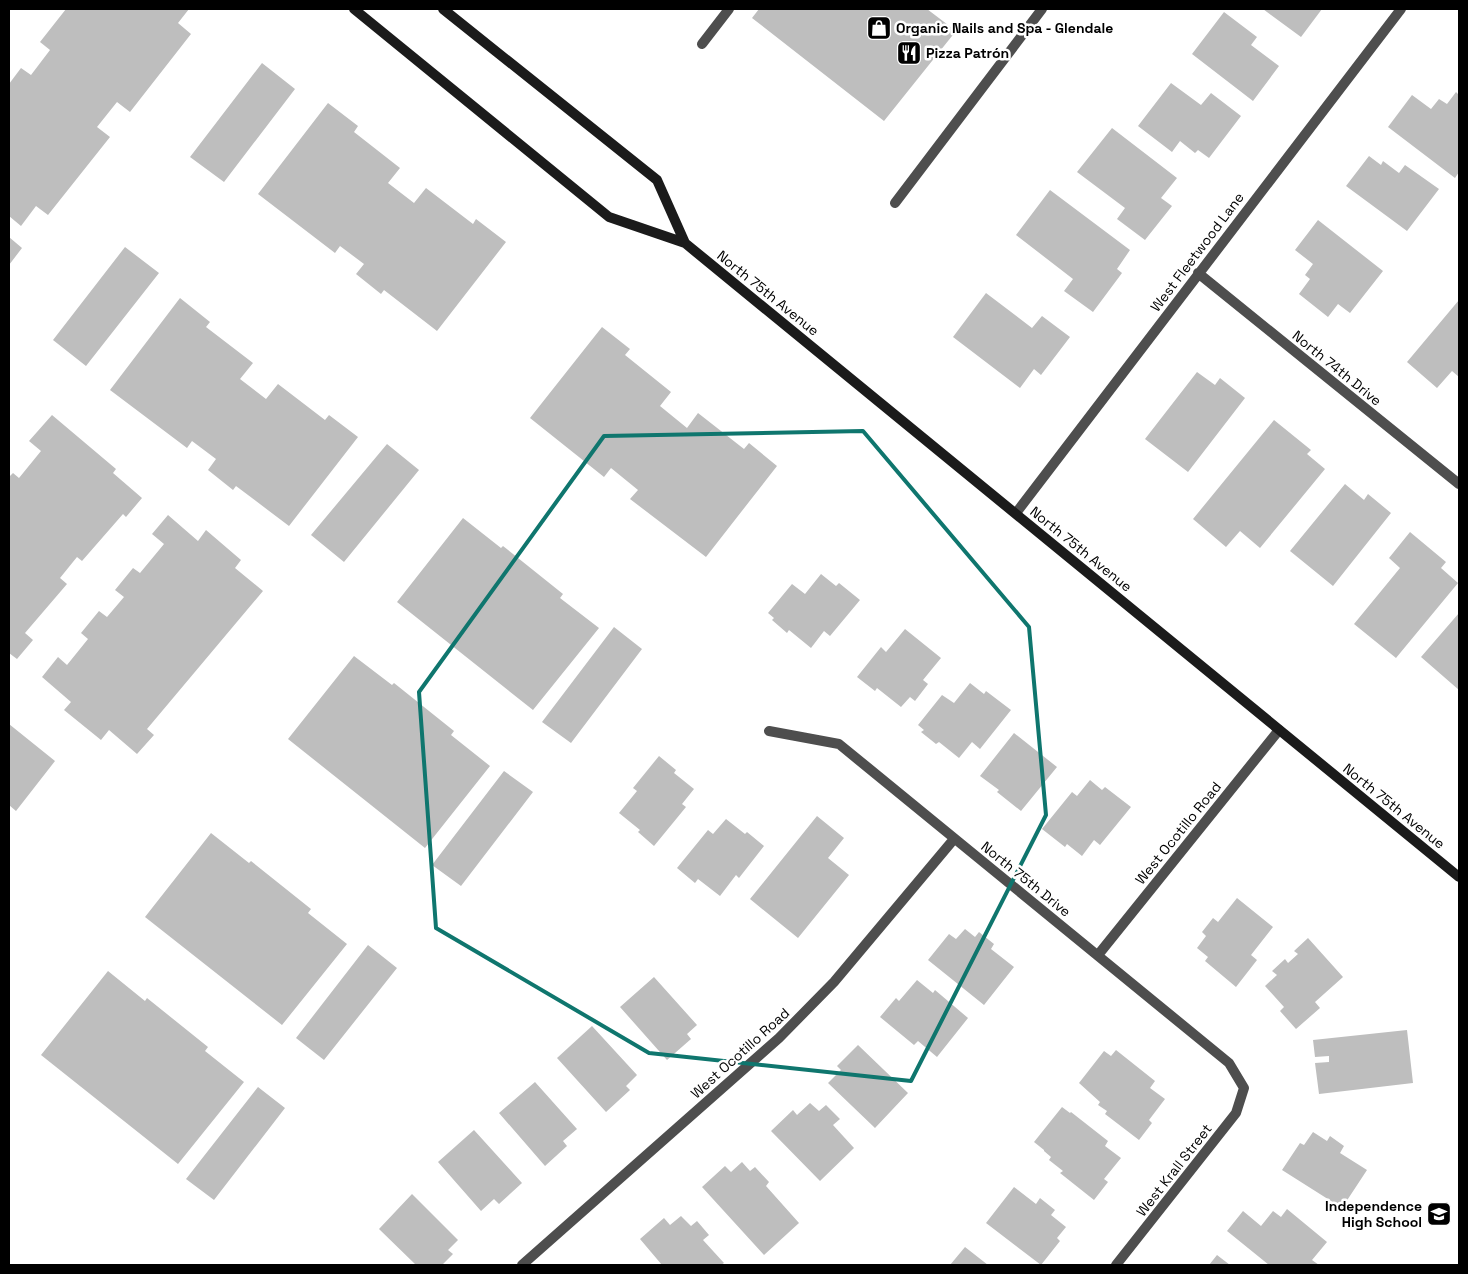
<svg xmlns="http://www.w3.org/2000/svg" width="1468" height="1274" font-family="'Space Grotesk',sans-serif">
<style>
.building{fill:#bebebe}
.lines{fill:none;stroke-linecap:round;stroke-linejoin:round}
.service{stroke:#4e4e4e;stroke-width:10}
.minor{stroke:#4e4e4e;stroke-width:10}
.secondary{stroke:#1b1b1b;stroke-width:10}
.marked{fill:none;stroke:#0f766e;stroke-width:4;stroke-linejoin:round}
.labels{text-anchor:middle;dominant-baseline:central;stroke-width:5;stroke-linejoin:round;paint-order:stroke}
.poi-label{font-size:14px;font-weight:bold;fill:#000;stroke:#fff;text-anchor:start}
.street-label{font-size:14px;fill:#000;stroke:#fff}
</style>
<rect width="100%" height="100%" fill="#fff"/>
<!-- building -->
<path class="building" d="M 66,9 L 189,9 L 178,23 L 191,34 L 130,112 L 117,102 L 97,127 L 110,137 L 48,215 L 36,206 L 21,226 L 9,216 L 9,84 L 21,68 L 31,75 L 50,50 L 40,42 Z
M 759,9 L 927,9 L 956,31 L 884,121 L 752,18 Z
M 1263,9 L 1322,9 L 1301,37 Z
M 1224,12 L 1257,37 L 1251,45 L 1279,66 L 1253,101 L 1192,54 Z
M 262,63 L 295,89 L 224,182 L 190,157 Z
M 1171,83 L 1201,105 L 1211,93 L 1241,116 L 1209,158 L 1198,150 L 1195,153 L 1180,141 L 1172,152 L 1138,126 Z
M 1456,92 L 1459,95 L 1459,172 L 1455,178 L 1388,127 L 1412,95 L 1431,109 L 1439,99 L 1447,104 Z
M 328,103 L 358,126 L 354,132 L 400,168 L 388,183 L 414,203 L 426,188 L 473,224 L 476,219 L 506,242 L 437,331 L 384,290 L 381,294 L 356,274 L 364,264 L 340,246 L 335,253 L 258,194 Z
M 1112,128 L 1177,178 L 1161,198 L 1172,206 L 1145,240 L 1117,219 L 1125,208 L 1077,172 Z
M 1369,156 L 1381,165 L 1383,161 L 1399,173 L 1405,165 L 1439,189 L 1407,231 L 1346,186 Z
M 1050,190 L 1130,250 L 1117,269 L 1122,273 L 1093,312 L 1064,291 L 1073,279 L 1016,235 Z
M 1318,220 L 1383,271 L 1350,313 L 1338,304 L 1328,317 L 1299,294 L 1310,279 L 1305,275 L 1313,264 L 1295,250 Z
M 9,237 L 22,248 L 9,265 Z
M 125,247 L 159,273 L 86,366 L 53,340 Z
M 986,293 L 1032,328 L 1042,316 L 1070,337 L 1041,375 L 1034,369 L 1020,388 L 953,337 Z
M 180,298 L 210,322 L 206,327 L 253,363 L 240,379 L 266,399 L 278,384 L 325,420 L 329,415 L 358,437 L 289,526 L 236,486 L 233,490 L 208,470 L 216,459 L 192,441 L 187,448 L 110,390 Z
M 1459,300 L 1459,377 L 1452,371 L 1437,388 L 1407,362 Z
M 602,327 L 630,349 L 625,355 L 671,392 L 660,406 L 687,428 L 698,413 L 744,449 L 749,443 L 777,466 L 706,557 L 630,499 L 638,490 L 611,468 L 604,477 L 530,418 Z
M 1197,372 L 1215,385 L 1220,378 L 1245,398 L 1188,472 L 1145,439 Z
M 52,415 L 116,469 L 113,473 L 142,498 L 126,517 L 123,514 L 82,561 L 77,557 L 60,578 L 67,584 L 25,633 L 33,640 L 17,659 L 9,653 L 9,477 L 13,473 L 19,478 L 41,451 L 29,441 Z
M 1274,420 L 1311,450 L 1307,454 L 1325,469 L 1260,548 L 1240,531 L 1226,547 L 1193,519 Z
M 387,444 L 419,470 L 344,562 L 311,535 Z
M 1345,484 L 1364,500 L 1368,494 L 1391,513 L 1333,586 L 1290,551 Z
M 168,515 L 198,541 L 206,530 L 241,560 L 235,568 L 263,591 L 147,729 L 154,735 L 137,754 L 109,730 L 101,740 L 64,710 L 71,702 L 42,677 L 58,657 L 67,665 L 88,639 L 81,633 L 99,611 L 107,617 L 124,597 L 115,590 L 133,568 L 140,573 L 164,544 L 152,534 Z
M 463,518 L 501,548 L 503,546 L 563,594 L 560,598 L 599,628 L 533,710 L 397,602 Z
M 1410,532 L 1446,562 L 1441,568 L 1458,583 L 1396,658 L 1354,624 L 1400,568 L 1389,558 Z
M 821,574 L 836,586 L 839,583 L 860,600 L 830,636 L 824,631 L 811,648 L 789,630 L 787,633 L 772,620 L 774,618 L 768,613 L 792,584 L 805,594 Z
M 1459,613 L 1459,690 L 1421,657 Z
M 614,627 L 642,649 L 571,743 L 542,722 Z
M 905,629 L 941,658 L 923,680 L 928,684 L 915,701 L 910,697 L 901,707 L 877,688 L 875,691 L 857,677 L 881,647 L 886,652 Z
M 354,656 L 392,685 L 394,683 L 454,731 L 451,735 L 490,766 L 425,848 L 288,739 Z
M 970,683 L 984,694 L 986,691 L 1011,710 L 980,749 L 972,742 L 959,758 L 939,742 L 936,744 L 921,732 L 924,730 L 918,725 L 942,695 L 954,703 Z
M 9,724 L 55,761 L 16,811 L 9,805 Z
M 1014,733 L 1057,767 L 1021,811 L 997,792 L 999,790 L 980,776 Z
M 659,756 L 676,770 L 674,773 L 694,789 L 682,804 L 686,807 L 654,846 L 638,832 L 640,830 L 619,813 L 637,791 L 633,788 Z
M 504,771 L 533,792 L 461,886 L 432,865 Z
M 1090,780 L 1102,790 L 1105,787 L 1131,807 L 1100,845 L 1094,840 L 1082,856 L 1067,844 L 1065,847 L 1042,829 L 1072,792 L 1077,796 Z
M 817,816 L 844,838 L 828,858 L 849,875 L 798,938 L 750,899 Z
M 726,819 L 745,834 L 747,832 L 764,846 L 739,878 L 736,875 L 720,896 L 698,879 L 695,883 L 677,868 L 708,830 L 713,834 Z
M 211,833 L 249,863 L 251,861 L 311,909 L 308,913 L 347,944 L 282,1025 L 145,917 Z
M 1237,898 L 1273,927 L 1251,955 L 1257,960 L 1236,987 L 1205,961 L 1208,957 L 1197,948 L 1206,936 L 1202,932 L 1213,918 L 1218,922 Z
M 965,929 L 975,937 L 979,932 L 994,944 L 991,949 L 1014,967 L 984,1005 L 928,960 L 949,934 L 956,939 Z
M 1308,938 L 1343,977 L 1315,1002 L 1320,1008 L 1296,1029 L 1280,1011 L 1284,1007 L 1265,986 L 1277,975 L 1272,971 L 1285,959 L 1288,963 L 1298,954 L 1294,951 Z
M 368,945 L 397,968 L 324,1060 L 296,1038 Z
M 108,971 L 145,1001 L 147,998 L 208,1047 L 205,1051 L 244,1082 L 178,1164 L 41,1055 Z
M 654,977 L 697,1025 L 687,1034 L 691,1039 L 667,1060 L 620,1007 Z
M 917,980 L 933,993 L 935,990 L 968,1018 L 937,1057 L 918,1041 L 914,1045 L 880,1017 L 896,998 L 899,1001 Z
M 592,1026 L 637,1075 L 626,1086 L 630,1090 L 606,1112 L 557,1058 Z
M 1407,1030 L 1413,1083 L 1319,1094 L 1315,1063 L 1329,1062 L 1329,1056 L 1315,1057 L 1313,1040 Z
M 858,1045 L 908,1093 L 875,1128 L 828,1083 L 841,1070 L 837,1066 Z
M 1116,1050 L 1155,1081 L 1150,1088 L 1165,1099 L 1149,1120 L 1152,1123 L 1139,1140 L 1105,1114 L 1107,1111 L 1098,1105 L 1100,1102 L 1079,1083 L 1104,1051 L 1111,1056 Z
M 535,1082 L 577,1129 L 563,1141 L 567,1146 L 545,1166 L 499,1113 Z
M 258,1087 L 285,1108 L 214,1200 L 186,1179 Z
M 810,1103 L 819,1111 L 826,1105 L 840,1119 L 833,1125 L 854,1148 L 820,1181 L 771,1131 L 793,1110 L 797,1115 Z
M 1062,1107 L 1070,1113 L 1071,1112 L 1108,1141 L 1105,1146 L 1121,1158 L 1104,1179 L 1108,1182 L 1094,1200 L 1060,1173 L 1063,1171 L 1049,1160 L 1051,1157 L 1044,1151 L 1044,1150 L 1034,1142 Z
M 474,1130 L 522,1183 L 499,1204 L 494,1199 L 481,1211 L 438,1162 Z
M 1313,1132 L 1327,1141 L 1330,1136 L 1344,1146 L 1340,1153 L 1367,1170 L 1342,1208 L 1282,1170 L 1300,1143 L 1304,1145 Z
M 742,1162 L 750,1171 L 755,1167 L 769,1182 L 766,1186 L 799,1223 L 764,1255 L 702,1187 L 725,1166 L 731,1172 Z
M 1014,1187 L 1036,1204 L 1040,1198 L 1055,1210 L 1051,1215 L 1066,1227 L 1057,1238 L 1060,1241 L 1041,1265 L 986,1223 Z
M 412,1194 L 458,1240 L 448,1250 L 453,1254 L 442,1265 L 416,1265 L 379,1229 Z
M 1287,1209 L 1327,1242 L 1312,1260 L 1319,1265 L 1269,1265 L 1227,1231 L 1243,1211 L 1261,1226 L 1273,1211 L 1281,1217 Z
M 681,1216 L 691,1226 L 697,1221 L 709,1235 L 703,1240 L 724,1263 L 721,1265 L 662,1265 L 640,1239 L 664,1218 L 670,1225 Z
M 965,1247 L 988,1265 L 950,1265 Z
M 1217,1255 L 1230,1265 L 1209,1265 Z"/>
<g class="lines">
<!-- service -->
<path class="service" d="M 702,44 L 729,9
M 895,203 L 1042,9"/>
<!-- minor -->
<path class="minor" d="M 1198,273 L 1459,484
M 1016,513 L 1401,9
M 769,731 L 839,744 L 1229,1063 L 1244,1088 L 1236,1113 L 1116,1265
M 1098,955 L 1279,730
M 522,1265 L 779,1038 L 834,982 L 954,839"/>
<!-- secondary -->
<path class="secondary" d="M 354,9 L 609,217 L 685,243 L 1459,877
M 443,9 L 657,180 L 685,243"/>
</g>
<!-- marked area -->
<path class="marked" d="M 863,431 L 1029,627 L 1046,815 L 911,1081 L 649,1053 L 436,928 L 419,692 L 604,436 Z"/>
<!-- icons -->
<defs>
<symbol id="shop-square" viewBox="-11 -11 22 22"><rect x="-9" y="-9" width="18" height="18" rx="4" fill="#000" stroke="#fff"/><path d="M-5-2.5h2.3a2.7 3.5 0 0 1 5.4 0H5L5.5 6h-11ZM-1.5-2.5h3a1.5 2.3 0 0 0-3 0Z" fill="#fff"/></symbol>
<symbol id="restaurant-square" viewBox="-11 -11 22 22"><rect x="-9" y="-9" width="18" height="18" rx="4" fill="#000" stroke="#fff"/><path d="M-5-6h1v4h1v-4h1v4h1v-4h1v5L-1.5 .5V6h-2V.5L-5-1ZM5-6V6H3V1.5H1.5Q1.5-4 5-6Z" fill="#fff"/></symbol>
<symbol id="school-square" viewBox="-11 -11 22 22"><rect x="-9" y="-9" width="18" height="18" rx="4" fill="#000" stroke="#fff"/><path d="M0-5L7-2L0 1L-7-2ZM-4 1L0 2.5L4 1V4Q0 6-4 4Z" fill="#fff"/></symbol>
</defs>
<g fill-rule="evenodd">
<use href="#shop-square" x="865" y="14" width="28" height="28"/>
<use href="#restaurant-square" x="895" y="39" width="28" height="28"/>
<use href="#school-square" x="1425" y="1200" width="28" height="28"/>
</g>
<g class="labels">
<!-- poi labels -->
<g class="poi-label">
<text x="896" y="28">Organic Nails and Spa - Glendale</text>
<text x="926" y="53">Pizza Patrón</text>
<text x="1422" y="1206" text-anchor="end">Independence<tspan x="1422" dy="16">High School</tspan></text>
</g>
<!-- street labels -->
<g class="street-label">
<text transform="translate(1197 252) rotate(-53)">West Fleetwood Lane</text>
<text transform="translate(768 293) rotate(39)">North 75th Avenue</text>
<text transform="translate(1337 368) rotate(39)">North 74th Drive</text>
<text transform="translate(1081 549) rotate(39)">North 75th Avenue</text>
<text transform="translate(1394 806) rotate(39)">North 75th Avenue</text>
<text transform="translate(1178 833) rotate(-51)">West Ocotillo Road</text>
<text transform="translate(1026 879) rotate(39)">North 75th Drive</text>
<text transform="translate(740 1053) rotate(-42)">West Ocotillo Road</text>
<text transform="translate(1174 1170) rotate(-52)">West Krall Street</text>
</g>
</g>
<!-- border -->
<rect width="1468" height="1274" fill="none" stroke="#000000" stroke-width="20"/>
</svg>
